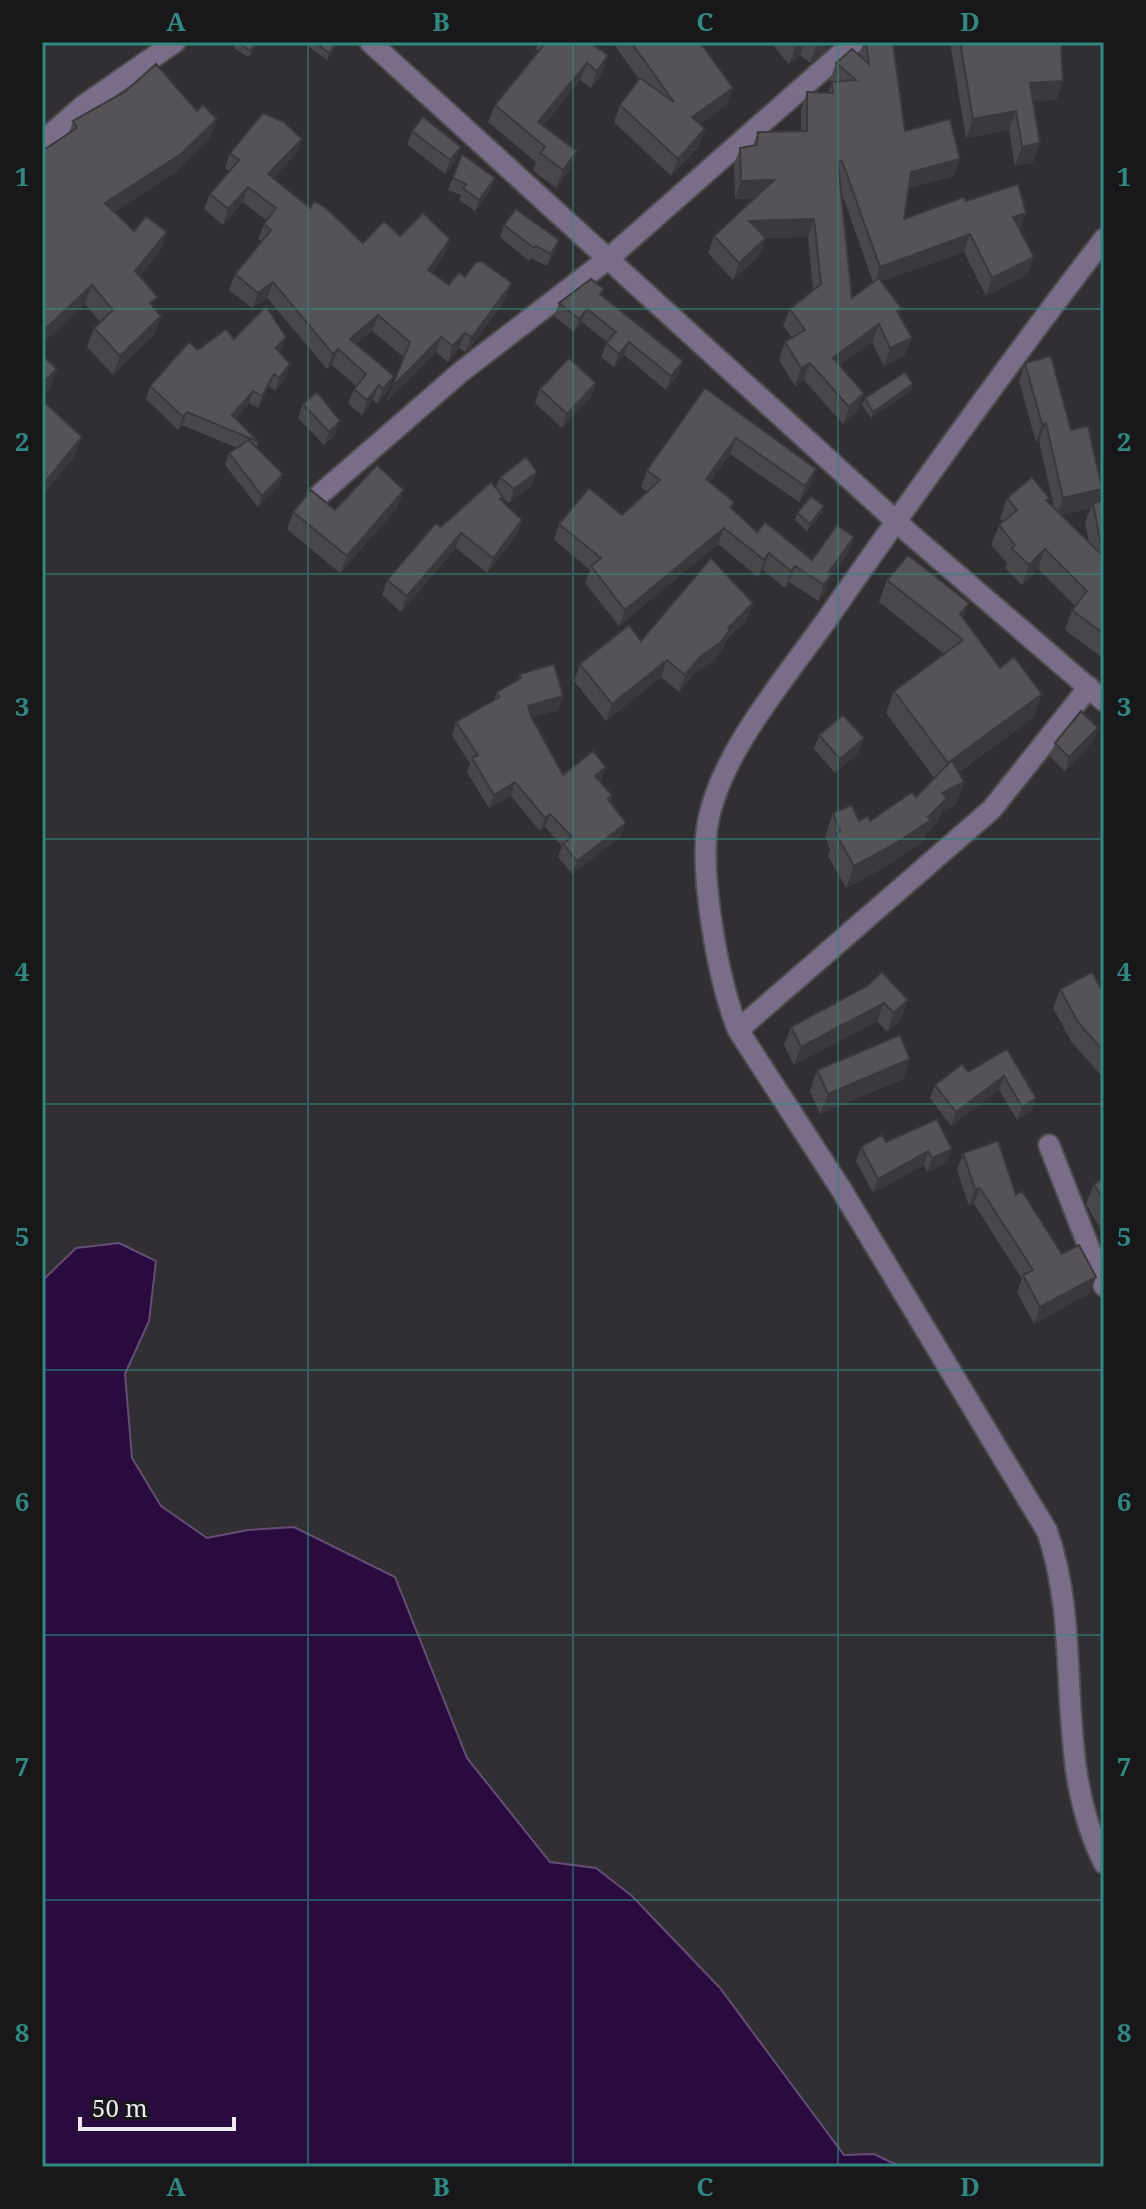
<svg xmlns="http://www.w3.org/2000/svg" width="1146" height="2209" font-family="'Noto Serif',serif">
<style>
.water{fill:#2a0b40;stroke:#644e74;stroke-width:2}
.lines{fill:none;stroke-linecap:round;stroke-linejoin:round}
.minor-casing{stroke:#4f4c52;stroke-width:24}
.minor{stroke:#796d87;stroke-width:20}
.wall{fill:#49474c;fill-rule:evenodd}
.shaded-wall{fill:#3c393e}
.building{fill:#555258;stroke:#3c393e;stroke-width:2}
.grid{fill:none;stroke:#308881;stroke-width:2;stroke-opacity:0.55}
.neatline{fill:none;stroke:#308881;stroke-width:3}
.grid-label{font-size:26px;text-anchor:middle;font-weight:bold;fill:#308881}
</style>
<rect width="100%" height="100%" fill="#312e34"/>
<!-- water -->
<path class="water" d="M 119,1243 L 156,1261 L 149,1321 L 125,1374 L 132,1458 L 161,1506 L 207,1538 L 248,1530 L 294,1527 L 395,1577 L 467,1758 L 550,1862 L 596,1868 L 632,1896 L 720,1988 L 844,2155 L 874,2154 L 901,2167 L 42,2167 L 42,1281 L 76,1248 Z"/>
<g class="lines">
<defs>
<path id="minor" d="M 370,42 L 909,533 L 1104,701
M 42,142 L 84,105 L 175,42
M 1104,239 C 1009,362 919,488 830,615 C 789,674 721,751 708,822 C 699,874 718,980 738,1030 L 841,1189 L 1047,1531 C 1085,1639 1051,1758 1104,1863
M 318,496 L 462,371 L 609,258 L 854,42
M 738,1030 L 992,809 L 1089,687
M 1049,1145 L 1104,1286"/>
</defs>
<!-- minor casing -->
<use href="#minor" class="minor-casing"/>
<!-- minor -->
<use href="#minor" class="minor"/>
</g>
<!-- wall -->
<path class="wall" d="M 236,42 L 258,42 L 248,57 L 234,48 Z
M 311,42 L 338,42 L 327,60 L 309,47 Z
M 538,42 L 589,42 L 608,55 L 602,73 L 591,88 L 580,80 L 543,126 L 571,168 L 556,188 L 533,171 L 536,162 L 488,122 L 495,105 L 539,51 L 536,49 Z
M 612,42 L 700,42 L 733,88 L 726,105 L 700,124 L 705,129 L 699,146 L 671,176 L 614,122 L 620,105 L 639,79 Z
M 770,42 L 828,42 L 825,51 L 810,63 L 800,55 L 789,64 Z
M 864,42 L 893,42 L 905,131 L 954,176 L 908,188 L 904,219 L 966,201 L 1020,230 L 1034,257 L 1028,274 L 986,296 L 964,252 L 882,281 L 901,308 L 899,314 L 905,355 L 884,366 L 872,342 L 840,365 L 858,411 L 843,424 L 804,380 L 795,386 L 779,360 L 785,342 L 792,338 L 783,326 L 790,309 L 813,290 L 808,237 L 765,238 L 759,256 L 733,280 L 708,253 L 714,236 L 755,198 L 735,199 L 734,165 L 740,148 L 753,146 L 758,132 L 801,131 L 801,110 L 807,92 L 828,93 L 832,82 L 830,80 L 836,63 L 859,55 ZM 841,191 L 873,282 L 852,298 Z
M 950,42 L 1094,42 L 1061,45 L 1063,81 L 1056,100 L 1033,101 L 1040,143 L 1033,162 L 1015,166 L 1009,130 L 966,138 Z
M 73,121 L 210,138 L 174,173 L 114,212 L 134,231 L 167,232 L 160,251 L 140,276 L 154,307 L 161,316 L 154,335 L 113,375 L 87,347 L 94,328 L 100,322 L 85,304 L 69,133 Z
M 412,131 L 461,147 L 456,160 L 445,174 L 407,144 Z
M 302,139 L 296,154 L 273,178 L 310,208 L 363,243 L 400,236 L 444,255 L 432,272 L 449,285 L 465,277 L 506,298 L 470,348 L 465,352 L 459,348 L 448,362 L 436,352 L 386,402 L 404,357 L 372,331 L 356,344 L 388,391 L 377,404 L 373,400 L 362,415 L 348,404 L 354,389 L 356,386 L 332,365 L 327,369 L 267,298 L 252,308 L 229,290 L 235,274 L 262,242 L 258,239 L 264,224 L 267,221 L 243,202 L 223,225 L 204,209 L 210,194 L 229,171 L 225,168 L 230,153 Z
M 453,178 L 495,178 L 491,189 L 475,211 L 459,200 L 461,195 L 448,190 Z
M 504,225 L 555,252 L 547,266 L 531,258 L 529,261 L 500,237 Z
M 604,289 L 601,296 L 683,361 L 678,375 L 666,390 L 624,355 L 614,367 L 601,357 L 607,342 L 582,322 L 574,332 L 554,316 L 559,303 Z
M 286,337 L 279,352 L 290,364 L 286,377 L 275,391 L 269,386 L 258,408 L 249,403 L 236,418 L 259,442 L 256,448 L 279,485 L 258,507 L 225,465 L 229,453 L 237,448 L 182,425 L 178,430 L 146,399 L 150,386 L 198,350 L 234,339 Z
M 1025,363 L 1102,489 L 1097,502 L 1104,501 L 1104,659 L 1065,630 L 1072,610 L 1075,606 L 1038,569 L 1022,585 L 1005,568 L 1007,563 L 991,545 L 999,525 L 1003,522 L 1000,518 L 1007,498 L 1049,503 L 1054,508 L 1039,441 L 1036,442 L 1019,381 ZM 1091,508 L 1085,522 L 1089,543 L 1061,515 Z
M 596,383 L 591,397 L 562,428 L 535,403 L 540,389 Z
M 705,388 L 810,486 L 799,502 L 730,454 L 710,482 L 734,502 L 732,508 L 757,532 L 812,560 L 848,553 L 829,579 L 825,592 L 818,601 L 789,582 L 785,588 L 763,570 L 758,577 L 718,544 L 619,626 L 585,583 L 590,570 L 554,540 L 559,524 L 622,515 L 648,492 L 641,487 L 647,470 Z
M 911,391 L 871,418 L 862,405 L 865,398 Z
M 303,404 L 335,435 L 324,445 L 298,418 Z
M 500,477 L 532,485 L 509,503 L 503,498 L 501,501 L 517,535 L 487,573 L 456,548 L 401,612 L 382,595 L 387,580 L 441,527 L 496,488 Z
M 398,507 L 340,573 L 287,529 L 293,512 Z
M 797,513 L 822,513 L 807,531 L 795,520 Z
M 887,580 L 963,618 L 1034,717 L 959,772 L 964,782 L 956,804 L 942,811 L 939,820 L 926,834 L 922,842 L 885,867 L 846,888 L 828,856 L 830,850 L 825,836 L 833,813 L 859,821 L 870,821 L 916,797 L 934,778 L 886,713 L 894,691 L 944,654 L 879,602 Z
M 747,620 L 727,639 L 724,647 L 714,660 L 695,673 L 679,692 L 661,677 L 606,721 L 574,681 L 580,664 L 641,641 Z
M 520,674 L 558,710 L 532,717 L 563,775 L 606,767 L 600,782 L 612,795 L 610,802 L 621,836 L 572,874 L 558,857 L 562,846 L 545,827 L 540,831 L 511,796 L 489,808 L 467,772 L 470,764 L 452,735 L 456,722 L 494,700 L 497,692 L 518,680 Z
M 1098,728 L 1093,741 L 1065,771 L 1050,757 L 1055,743 Z
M 819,735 L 859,752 L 835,773 L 814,749 Z
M 867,986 L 908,1000 L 901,1019 L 887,1032 L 877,1021 L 794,1065 L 784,1045 L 791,1027 Z
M 1060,989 L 1104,994 L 1104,1079 L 1071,1041 L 1053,1008 Z
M 1007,1049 L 1036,1098 L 1031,1111 L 1017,1120 L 999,1090 L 951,1126 L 930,1098 L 935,1085 L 968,1072 Z
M 910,1059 L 903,1079 L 820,1114 L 810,1091 L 817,1070 Z
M 1104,1129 L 1104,1148 L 1101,1139 Z
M 886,1142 L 952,1149 L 947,1162 L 927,1172 L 924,1165 L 873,1193 L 856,1161 L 861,1147 Z
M 963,1153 L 1016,1195 L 1090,1293 L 1034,1324 L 1017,1292 L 1022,1279 L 974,1204 L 969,1206 L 957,1170 Z
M 1104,1178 L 1104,1235 L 1086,1204 L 1094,1184 Z"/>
<!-- shaded-wall -->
<path class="shaded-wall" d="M 337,42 L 338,42 L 337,45 L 327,60 L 329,53 Z
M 800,42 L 805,42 L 800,55 L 789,64 L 796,45 Z
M 820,42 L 828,42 L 825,51 L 810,63 L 817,45 Z
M 1055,42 L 1094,42 L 1053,45 Z
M 608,55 L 602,73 L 591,88 L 597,71 Z
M 587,63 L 580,80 L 534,137 L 538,122 Z
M 1063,81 L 1056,100 L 1023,102 L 1030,83 Z
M 733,88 L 726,105 L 686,134 L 692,117 Z
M 1016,111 L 1009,130 L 966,138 L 973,119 Z
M 217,119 L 210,138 L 174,173 L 98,222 L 105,203 Z
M 705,129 L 699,146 L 671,176 L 678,159 Z
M 302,139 L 296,154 L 262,190 L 268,174 Z
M 1040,143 L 1033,162 L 1015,166 L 1022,147 Z
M 461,147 L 456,160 L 445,174 L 450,160 Z
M 577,151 L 571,168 L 556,188 L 563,170 Z
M 960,159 L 954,176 L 904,189 L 911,172 Z
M 495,178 L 491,189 L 475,211 L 479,200 Z
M 774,180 L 768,198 L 735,199 L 741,181 Z
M 248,187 L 243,202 L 223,225 L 228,209 Z
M 1026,213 L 1020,230 L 1013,217 Z
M 814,219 L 808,237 L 743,238 L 749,221 Z
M 167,232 L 160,251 L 129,290 L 135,271 Z
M 970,234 L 964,252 L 874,284 L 880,267 Z
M 766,238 L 759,256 L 733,280 L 739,263 Z
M 450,239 L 444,255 L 423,285 L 428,270 Z
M 559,240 L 555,252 L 547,266 L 551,254 Z
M 1034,257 L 1028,274 L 986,296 L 992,278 Z
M 273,282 L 267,298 L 252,308 L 258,293 Z
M 512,283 L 506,298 L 470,348 L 465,352 L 471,337 Z
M 92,285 L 85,304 L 42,344 L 42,332 Z
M 587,309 L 582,322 L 574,332 L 579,319 Z
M 378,315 L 372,331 L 345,354 L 350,339 Z
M 161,316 L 154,335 L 113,375 L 120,356 Z
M 879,324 L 872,342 L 827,375 L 833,358 Z
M 465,333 L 459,348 L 448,362 L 453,346 Z
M 286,337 L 281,350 L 271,361 L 276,348 Z
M 441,337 L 436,352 L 386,402 L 392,387 Z
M 912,338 L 905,355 L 884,366 L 890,348 Z
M 629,342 L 624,355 L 614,367 L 619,354 Z
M 338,349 L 332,365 L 327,369 L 333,354 Z
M 683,361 L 678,375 L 666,390 L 671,376 Z
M 810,363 L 804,380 L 795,386 L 801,368 Z
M 290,364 L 286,377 L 275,391 L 279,378 Z
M 57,369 L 50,388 L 42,396 L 42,384 Z
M 274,374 L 269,386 L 258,408 L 262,396 Z
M 394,376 L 388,391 L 377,404 L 383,389 Z
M 596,383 L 591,397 L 562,428 L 567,414 Z
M 913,384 L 911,391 L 871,418 L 873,412 Z
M 379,385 L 373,400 L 362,415 L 367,400 Z
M 253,391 L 249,403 L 227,428 L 232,415 Z
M 864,393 L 858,411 L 843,424 L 849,407 Z
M 187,412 L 182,425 L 178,430 L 183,417 Z
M 340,421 L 335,435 L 324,445 L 329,432 Z
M 1046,423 L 1039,441 L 1036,442 L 1042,424 Z
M 82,437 L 75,456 L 42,496 L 42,486 Z
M 736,438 L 730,454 L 700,496 L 706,479 Z
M 816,469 L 810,486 L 799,502 L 805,486 Z
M 537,472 L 532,485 L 509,503 L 514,489 Z
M 283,474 L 279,485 L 258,507 L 262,496 Z
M 1102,489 L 1096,507 L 1093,503 L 1091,508 L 1056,516 L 1063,498 Z
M 404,490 L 398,507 L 340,573 L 347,556 Z
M 824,506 L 822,513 L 807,531 L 810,524 Z
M 522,520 L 517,535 L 487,573 L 493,558 Z
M 724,528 L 718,544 L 619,626 L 625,610 Z
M 461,533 L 456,548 L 401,612 L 407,596 Z
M 854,537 L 848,553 L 829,579 L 825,592 L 818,601 L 828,573 Z
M 1045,549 L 1038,569 L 1022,585 L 1029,565 Z
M 769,553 L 763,570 L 758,577 L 764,560 Z
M 795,566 L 789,582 L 785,588 L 791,571 Z
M 753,603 L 747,620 L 727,639 L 724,647 L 714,660 L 695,673 L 679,692 L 685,675 L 701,656 Z
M 969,603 L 961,625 L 960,614 Z
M 667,660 L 661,677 L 606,721 L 612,704 Z
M 1042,694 L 1034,717 L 944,782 L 952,760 Z
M 563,696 L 558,710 L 523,720 L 528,706 Z
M 1098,728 L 1093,741 L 1065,771 L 1069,757 Z
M 864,738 L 859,752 L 835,773 L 840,759 Z
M 606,767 L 601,780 L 590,790 L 595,776 Z
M 515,782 L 511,796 L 489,808 L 494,795 Z
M 964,782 L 956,804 L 942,811 L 939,820 L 926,834 L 922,842 L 885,867 L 846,888 L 854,866 L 928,817 L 942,793 Z
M 550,814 L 545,827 L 540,831 L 545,818 Z
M 626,823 L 621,836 L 572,874 L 577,861 Z
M 908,1000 L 901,1019 L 887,1032 L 894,1013 Z
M 884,1003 L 877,1021 L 794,1065 L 801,1047 Z
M 910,1059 L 903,1079 L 820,1114 L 828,1094 Z
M 1004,1076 L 999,1090 L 951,1126 L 956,1112 Z
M 1036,1098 L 1031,1111 L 1017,1120 L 1022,1107 Z
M 952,1149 L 947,1162 L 927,1172 L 932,1158 Z
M 928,1151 L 924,1165 L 873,1193 L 878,1179 Z
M 980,1188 L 974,1204 L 969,1206 L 975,1189 Z
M 1096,1277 L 1090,1293 L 1034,1324 L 1040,1307 Z"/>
<!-- building -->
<path class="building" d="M 238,42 L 256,42 L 250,51 Z
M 314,42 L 337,42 L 329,53 Z
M 546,42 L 589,42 L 608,55 L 597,71 L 587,63 L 538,122 L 577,151 L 563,170 L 540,153 L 545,147 L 495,105 Z
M 631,42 L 700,42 L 733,88 L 692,117 L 705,129 L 678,159 L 620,105 L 640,78 L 674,102 Z
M 866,42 L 893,42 L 905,131 L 950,119 L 960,159 L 911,172 L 904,219 L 964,197 L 966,201 L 1018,184 L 1026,213 L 1013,217 L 1034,257 L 992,278 L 970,234 L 880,267 L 842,161 L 838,162 L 852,298 L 879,278 L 901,308 L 897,311 L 912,338 L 890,348 L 879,324 L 833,358 L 864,393 L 849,407 L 810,363 L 801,368 L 785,342 L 805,330 L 790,309 L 821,284 L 814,219 L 749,221 L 766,238 L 739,263 L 714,236 L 774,180 L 741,181 L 740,148 L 757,145 L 758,132 L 807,131 L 807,92 L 833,93 L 832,82 L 856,80 L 836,63 L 852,49 L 869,64 Z
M 960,42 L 1061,42 L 1063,81 L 1030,83 L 1040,143 L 1022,147 L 1016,111 L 973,119 Z
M 156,64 L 197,111 L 203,105 L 217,119 L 181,154 L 105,203 L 134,231 L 146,216 L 167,232 L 135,271 L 158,297 L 150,303 L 161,316 L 120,356 L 94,328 L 113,310 L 92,285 L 42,332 L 42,151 L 77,128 L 73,121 L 126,91 Z
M 263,113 L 284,122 L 302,139 L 268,174 L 310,208 L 314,201 L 326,208 L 363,243 L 384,221 L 400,236 L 423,213 L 450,239 L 428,270 L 449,285 L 459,272 L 465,277 L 476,262 L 483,262 L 512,283 L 475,333 L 471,337 L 465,333 L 453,346 L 441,337 L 392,387 L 410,342 L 378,315 L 350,339 L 394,376 L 383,389 L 379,385 L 367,400 L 354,389 L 366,374 L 338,349 L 333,354 L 273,282 L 258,293 L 235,274 L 271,230 L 264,224 L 276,208 L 248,187 L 228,209 L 210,194 L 239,160 L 230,153 Z
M 423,117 L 461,147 L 450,160 L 412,131 Z
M 462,154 L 495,178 L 479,200 L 463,188 L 466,184 L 453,178 Z
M 516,209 L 559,240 L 551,254 L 536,246 L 534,248 L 504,225 Z
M 591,279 L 604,289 L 600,294 L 683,361 L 671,376 L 629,342 L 619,354 L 606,343 L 616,332 L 587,309 L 579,319 L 559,303 Z
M 266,306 L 286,337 L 276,348 L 290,364 L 279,378 L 274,374 L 262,396 L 253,391 L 232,415 L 259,442 L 187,412 L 183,417 L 150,386 L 189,342 L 198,350 L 226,329 L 234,339 Z
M 42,355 L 57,369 L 42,384 Z
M 1051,356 L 1071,430 L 1088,426 L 1102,489 L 1063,498 L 1046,423 L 1042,424 L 1025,363 Z
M 569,358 L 596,383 L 567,414 L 540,389 Z
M 905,372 L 913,384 L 873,412 L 865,398 Z
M 705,388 L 816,469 L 805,486 L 736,438 L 706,479 L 734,502 L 730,507 L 757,532 L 765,522 L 812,560 L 837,525 L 854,537 L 828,573 L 831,575 L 824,585 L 795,566 L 791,571 L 769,553 L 764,560 L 724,528 L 625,610 L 591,566 L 601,558 L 559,524 L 589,488 L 622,515 L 660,480 L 647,470 Z
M 317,392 L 340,421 L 329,432 L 303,404 Z
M 42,400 L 82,437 L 42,486 Z
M 249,440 L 283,474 L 262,496 L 229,453 Z
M 526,457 L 537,472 L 514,489 L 500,477 Z
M 377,465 L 404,490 L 347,556 L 293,512 L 311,490 L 335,510 Z
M 1032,477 L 1050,499 L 1046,500 L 1103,556 L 1093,503 L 1104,501 L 1104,634 L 1072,610 L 1087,591 L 1045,549 L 1029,565 L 1012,549 L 1015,545 L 999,525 L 1017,510 L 1007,498 Z
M 491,482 L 503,497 L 500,499 L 522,520 L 493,558 L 461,533 L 407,596 L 387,580 L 436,523 L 441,527 Z
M 811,496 L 824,506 L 810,524 L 797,513 Z
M 908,555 L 969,603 L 960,614 L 1000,668 L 1014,657 L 1042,694 L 952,760 L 964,782 L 942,793 L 947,798 L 928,817 L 931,820 L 893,845 L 854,866 L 836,834 L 840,831 L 833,813 L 852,805 L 859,821 L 868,816 L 870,821 L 912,792 L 916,797 L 952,760 L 948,763 L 894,691 L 963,640 L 887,580 Z
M 711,558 L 753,603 L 728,628 L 730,630 L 720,643 L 701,656 L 685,675 L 667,660 L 612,704 L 580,664 L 629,625 L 641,641 Z
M 554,664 L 563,696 L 528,706 L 531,716 L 563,775 L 593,751 L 606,767 L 595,776 L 612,795 L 608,799 L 626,823 L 577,861 L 563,844 L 572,837 L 550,814 L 545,818 L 515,782 L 494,795 L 472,758 L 478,755 L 456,722 L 499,697 L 497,692 L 521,678 L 520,674 Z
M 1081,711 L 1098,728 L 1069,757 L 1055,743 Z
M 843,715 L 864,738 L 840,759 L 819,735 Z
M 882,972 L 908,1000 L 894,1013 L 884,1003 L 801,1047 L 791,1027 L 867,986 Z
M 1092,972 L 1104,994 L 1104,1052 L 1078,1022 L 1060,989 Z
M 900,1035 L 910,1059 L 828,1094 L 817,1070 Z
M 1007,1049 L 1036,1098 L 1022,1107 L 1004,1076 L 956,1112 L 935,1085 L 962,1064 L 968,1072 Z
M 937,1119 L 952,1149 L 932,1158 L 928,1151 L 878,1179 L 861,1147 L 882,1135 L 886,1142 Z
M 998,1141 L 1016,1195 L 1022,1191 L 1062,1254 L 1079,1245 L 1096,1277 L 1040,1307 L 1023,1275 L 1033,1270 L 980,1188 L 975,1189 L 963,1153 Z
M 1104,1178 L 1104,1202 L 1094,1184 Z"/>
<!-- grid -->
<path class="grid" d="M 308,42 L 308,2167M 573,42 L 573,2167M 838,42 L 838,2167M 42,309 L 1104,309M 42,574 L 1104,574M 42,839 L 1104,839M 42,1104 L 1104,1104M 42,1370 L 1104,1370M 42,1635 L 1104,1635M 42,1900 L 1104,1900"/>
<!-- border -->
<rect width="1146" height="2209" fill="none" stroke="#18171a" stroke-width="88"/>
<!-- scale -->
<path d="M80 2117v12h154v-12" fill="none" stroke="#edebef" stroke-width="4"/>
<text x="92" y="2117" font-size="24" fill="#edebef" stroke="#18171a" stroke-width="6" paint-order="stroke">50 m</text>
<rect x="44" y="44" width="1058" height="2121" class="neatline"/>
<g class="grid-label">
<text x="176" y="31">A</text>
<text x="441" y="31">B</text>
<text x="705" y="31">C</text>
<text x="970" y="31">D</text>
<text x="22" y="186">1</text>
<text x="1124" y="186">1</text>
<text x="22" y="451">2</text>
<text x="1124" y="451">2</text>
<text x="22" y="716">3</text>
<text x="1124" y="716">3</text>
<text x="22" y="981">4</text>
<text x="1124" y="981">4</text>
<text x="22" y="1246">5</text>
<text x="1124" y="1246">5</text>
<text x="22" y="1511">6</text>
<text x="1124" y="1511">6</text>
<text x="22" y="1776">7</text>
<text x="1124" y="1776">7</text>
<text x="22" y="2042">8</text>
<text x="1124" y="2042">8</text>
<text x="176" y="2196">A</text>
<text x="441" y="2196">B</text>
<text x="705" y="2196">C</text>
<text x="970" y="2196">D</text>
</g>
</svg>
